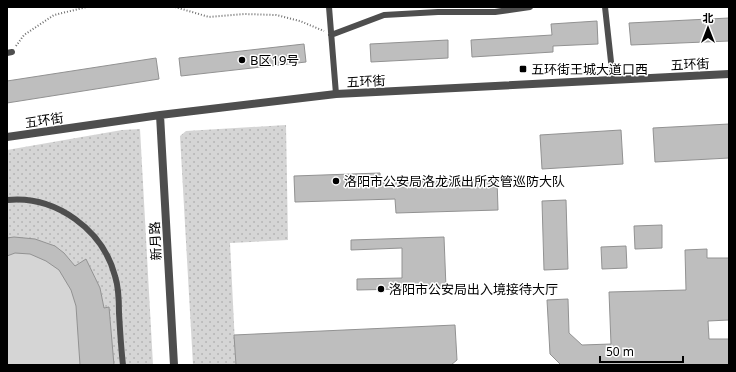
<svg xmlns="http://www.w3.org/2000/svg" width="736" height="372" font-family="'Noto Sans','Noto Sans SC',sans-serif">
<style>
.grass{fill:url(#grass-dots)}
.pitch{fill:#d5d5d5}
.building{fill:#bebebe;stroke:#929292}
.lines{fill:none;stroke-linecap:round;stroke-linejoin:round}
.path{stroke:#707070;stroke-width:2;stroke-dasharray:1 2;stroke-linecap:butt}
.service{stroke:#4e4e4e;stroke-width:6}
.minor{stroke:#4e4e4e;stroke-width:8}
.poi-dot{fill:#000;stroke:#fff;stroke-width:1.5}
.labels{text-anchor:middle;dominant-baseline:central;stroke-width:3;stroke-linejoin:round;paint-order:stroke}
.poi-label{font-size:13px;fill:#000;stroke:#fff;text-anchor:start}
.street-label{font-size:13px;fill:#000;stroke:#fff}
</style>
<defs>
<pattern id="grass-dots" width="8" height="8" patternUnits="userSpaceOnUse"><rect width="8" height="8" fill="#d5d5d5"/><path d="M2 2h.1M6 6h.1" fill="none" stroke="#b5b5b5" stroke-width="1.8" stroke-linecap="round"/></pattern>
</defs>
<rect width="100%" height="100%" fill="#fff"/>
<!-- grass -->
<path class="grass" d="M 286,125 L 288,240 L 230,243 L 236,365 L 193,365 L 180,136 L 186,131 Z
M 140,129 L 153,365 L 114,365 L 109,307 L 104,308 L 100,288 L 86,259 L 75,266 C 53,239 40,239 7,238 L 7,150 L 122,130 Z"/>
<!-- pitch -->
<path class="pitch" d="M 14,237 C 44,240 55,242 75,266 L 86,259 L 100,288 L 104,308 L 109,307 L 114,365 L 7,365 L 7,238 Z"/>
<!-- building -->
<path class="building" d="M 729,18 L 729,41 L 631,45 L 629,23 Z
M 597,21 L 598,44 L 553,46 L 553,52 L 472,57 L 471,40 L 552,35 L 551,24 Z
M 448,40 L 448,58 L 371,62 L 370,44 Z
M 304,44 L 306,62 L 181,76 L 179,58 Z
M 156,58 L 159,79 L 7,103 L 7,81 Z
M 729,124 L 729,158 L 655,162 L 653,128 Z
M 621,130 L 623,164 L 542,169 L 540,135 Z
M 380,173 L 380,183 L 497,179 L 498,210 L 396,213 L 395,199 L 295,202 L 294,176 Z
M 566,200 L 568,269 L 544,270 L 542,201 Z
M 662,225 L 662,248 L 635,249 L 634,226 Z
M 14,237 L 35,239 L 55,246 L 64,253 L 75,266 L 86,259 L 100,288 L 104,308 L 109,307 L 114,365 L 80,365 L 76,306 L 71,290 L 59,270 L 46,261 L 30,254 L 15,253 L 7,256 L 7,238 Z
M 444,237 L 446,288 L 357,290 L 357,279 L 402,278 L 402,248 L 351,250 L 351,240 Z
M 626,246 L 627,268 L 602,269 L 601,247 Z
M 707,249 L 707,258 L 729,258 L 729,320 L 708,321 L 709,339 L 729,339 L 729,365 L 561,365 L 550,354 L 547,300 L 568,299 L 569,333 L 582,345 L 611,344 L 609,292 L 686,290 L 685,250 Z
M 455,325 L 457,360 L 451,365 L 236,365 L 234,335 Z"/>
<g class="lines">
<!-- path -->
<path class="path" d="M 175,7 L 209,17 L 244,14 L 276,15 L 300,21 L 324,31
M 16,46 L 24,35 L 54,15 L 87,7"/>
<!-- service -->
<path class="service" d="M 329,7 L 336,94
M 605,7 L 613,80
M 331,35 L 384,15 L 438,12 L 495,12 L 530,7
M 7,53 L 12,52
M 7,200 C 56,195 103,230 115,276 C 119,288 119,301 119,313 C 120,330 121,348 123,365"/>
<!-- minor -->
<path class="minor" d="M 160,115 L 174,365
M 7,137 L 160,115 L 336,94 L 729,74"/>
</g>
<!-- markers -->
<g class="poi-dot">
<circle cx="242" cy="60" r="4"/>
<rect x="519" y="65" width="8" height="8" rx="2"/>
<circle cx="336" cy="181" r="4"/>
<circle cx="381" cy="289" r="4"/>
</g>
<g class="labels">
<!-- poi labels -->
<g class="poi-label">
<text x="250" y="60">B区19号</text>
<text x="531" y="69">五环街王城大道口西</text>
<text x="344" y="181">洛阳市公安局洛龙派出所交管巡防大队</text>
<text x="389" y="289">洛阳市公安局出入境接待大厅</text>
</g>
<!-- street labels -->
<g class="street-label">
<text transform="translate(690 64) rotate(-3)">五环街</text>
<text transform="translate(366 81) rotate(-3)">五环街</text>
<text transform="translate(44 120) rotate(-8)">五环街</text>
<text transform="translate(155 241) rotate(-93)">新月路</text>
</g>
</g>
<!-- border -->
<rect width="736" height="372" fill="none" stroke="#000000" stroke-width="16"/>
<!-- north arrow -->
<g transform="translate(708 28)" stroke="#ffffff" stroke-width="3" paint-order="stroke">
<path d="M0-3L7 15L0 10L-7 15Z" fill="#000000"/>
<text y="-6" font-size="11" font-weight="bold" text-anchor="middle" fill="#000000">北</text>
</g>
<!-- scale -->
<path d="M600 356v6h83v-6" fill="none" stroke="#000000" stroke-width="2"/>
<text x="606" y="356" font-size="12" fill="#000000" stroke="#ffffff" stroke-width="3" paint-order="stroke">50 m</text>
</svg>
